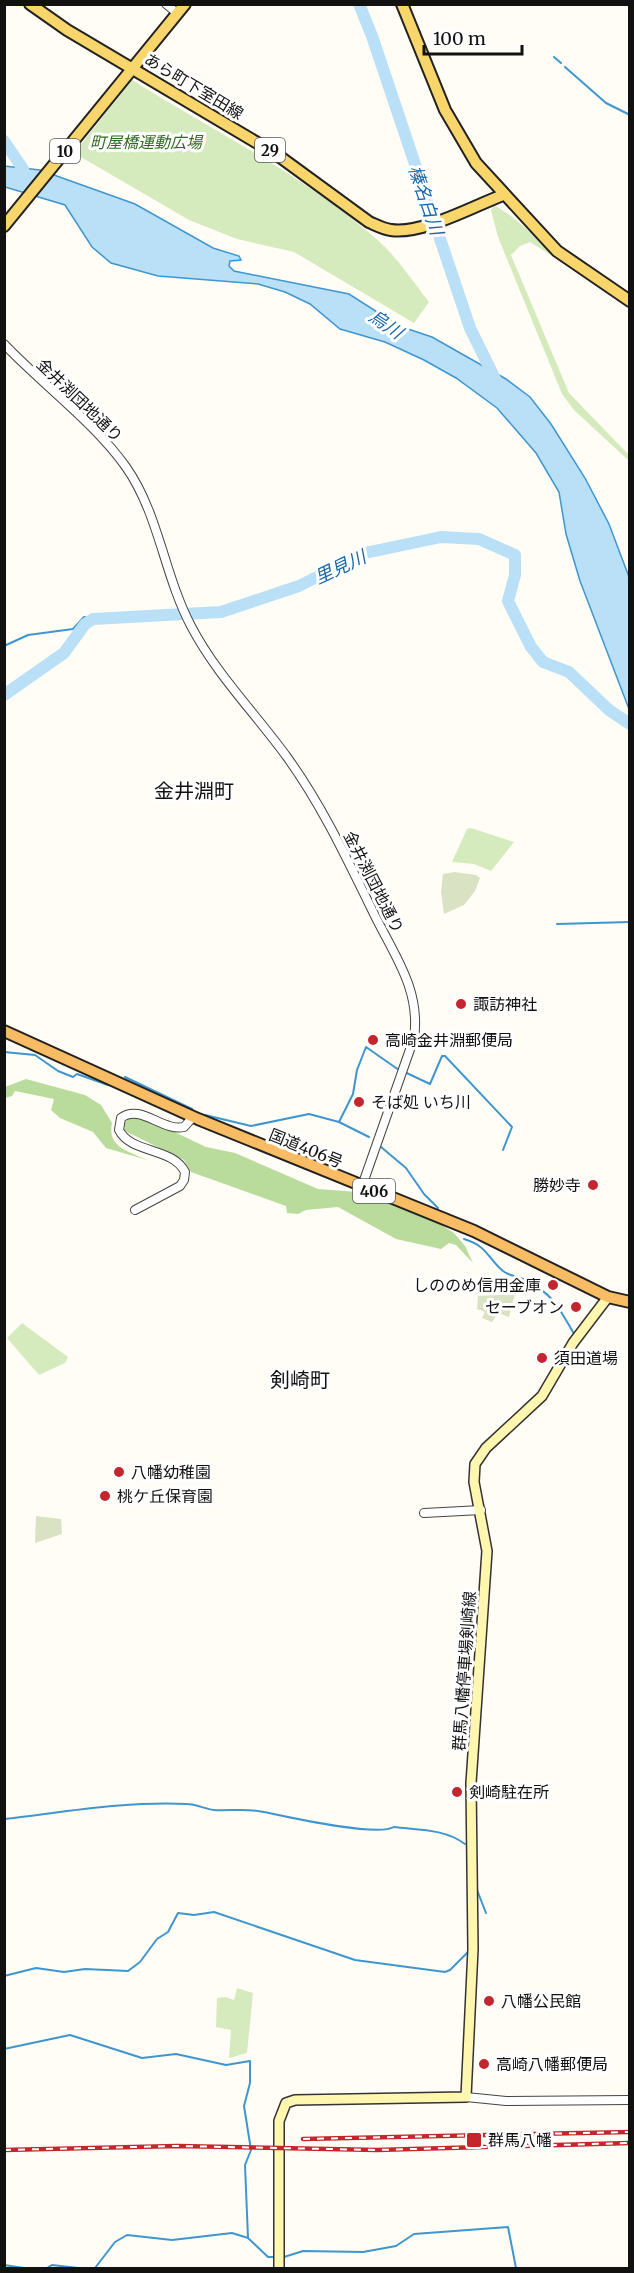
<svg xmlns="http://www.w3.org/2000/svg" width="634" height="2273" font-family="Merriweather,'Noto Sans JP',serif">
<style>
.green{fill:#d5ebbd}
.forest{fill:#b9dc9c}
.cemetery{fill:#d9e3c4}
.water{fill:#b9e0f7;stroke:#3f96cf;stroke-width:1.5}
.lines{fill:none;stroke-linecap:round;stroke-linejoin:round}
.stream{stroke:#3f96cf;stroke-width:2}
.river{stroke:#b9e0f7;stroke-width:12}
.tertiary-casing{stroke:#444;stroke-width:10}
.secondary-casing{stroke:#333;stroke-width:12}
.primary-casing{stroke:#222;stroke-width:14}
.trunk-casing{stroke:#222;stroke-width:14}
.tertiary{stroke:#fff;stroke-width:8}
.secondary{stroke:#fff6b0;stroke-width:9}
.primary{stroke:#f9d66b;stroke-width:10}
.trunk{stroke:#f7bc64;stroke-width:10}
.rail-casing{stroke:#c4262e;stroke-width:4.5}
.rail{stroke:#fff;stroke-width:2;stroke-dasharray:7;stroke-linecap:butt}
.poi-dot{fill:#c4262e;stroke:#fff;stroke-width:2}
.labels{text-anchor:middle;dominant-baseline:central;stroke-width:6;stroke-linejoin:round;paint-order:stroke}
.shield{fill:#fff;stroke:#585858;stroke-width:1.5}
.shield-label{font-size:15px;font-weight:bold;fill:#111}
.street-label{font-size:16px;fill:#111;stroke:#fff}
.park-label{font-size:16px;font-style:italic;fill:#2f6b1f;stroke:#fff}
.poi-label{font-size:16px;fill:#111;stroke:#fff;text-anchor:start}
.water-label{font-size:18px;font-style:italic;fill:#1768a6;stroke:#fff}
.quarter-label{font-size:20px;fill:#111;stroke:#fff}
</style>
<rect width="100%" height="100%" fill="#fffdf5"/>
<!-- green -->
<path class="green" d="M 132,80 C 215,132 306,176 380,242 C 398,259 414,283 429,302 L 414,323 L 294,252 L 237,239 L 189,220 L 74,153 Z
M 494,206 C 504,207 548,248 560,257 L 549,254 L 530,242 L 520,246 L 511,255 L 569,393 L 629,455 L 629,461 L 574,410 L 562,394 L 498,237 L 491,210 Z
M 471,828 L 514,842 L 491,871 L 474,864 L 452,862 L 467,829 Z
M 22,1323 L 68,1357 L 65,1363 L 39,1375 L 7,1338 Z
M 237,1988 L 253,1993 L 247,2053 L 229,2058 L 231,2030 L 216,2027 L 217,1998 L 226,1997 L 234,2000 Z"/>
<!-- forest -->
<path class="forest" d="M 26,1079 L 85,1095 L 101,1105 L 112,1123 C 107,1147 128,1151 147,1160 L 106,1148 L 93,1132 L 60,1118 L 51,1110 L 54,1099 L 15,1091 L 12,1096 L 5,1098 L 5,1087 Z
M 134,1118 L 162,1126 L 206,1147 L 235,1153 L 318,1189 L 358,1192 L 440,1224 L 454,1233 L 465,1246 L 473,1263 L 456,1245 L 449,1243 L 441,1249 L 396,1239 L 338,1207 L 306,1210 L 298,1214 L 287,1213 L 286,1206 L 191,1172 L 184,1160 L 125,1131 L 124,1124 L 128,1119 Z"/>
<!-- cemetery -->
<path class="cemetery" d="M 455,872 L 476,875 L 480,878 L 475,891 L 464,905 L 444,914 L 441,892 L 443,874 Z
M 515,1294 L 509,1317 L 498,1313 L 492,1322 L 482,1318 L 485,1312 L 477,1309 L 478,1296 Z
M 36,1516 L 61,1519 L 62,1534 L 35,1543 Z"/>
<!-- water -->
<path class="water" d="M 4,166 L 40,170 L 135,204 L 213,248 L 239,256 L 241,260 L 230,261 L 229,266 L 234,271 L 349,294 L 399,326 L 432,337 L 506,379 L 530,397 L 551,424 L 585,478 L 609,524 L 629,577 L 629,709 L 580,581 L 566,534 L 559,492 L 536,453 L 497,408 L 456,378 L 424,360 L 385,342 L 340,329 L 310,304 L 285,292 L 258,284 L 158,276 L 111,263 L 92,247 L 65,205 L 5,187 Z"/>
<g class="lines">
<!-- stream -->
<path class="stream" d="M 554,57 L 561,63
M 565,67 L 606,103 L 630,115
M 4,646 L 28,635 L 73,629 L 84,617 L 93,619
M 557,924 L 630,922
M 4,1052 L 35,1055 L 58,1071 L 73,1077 L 77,1074 L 108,1085
M 125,1077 L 192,1109
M 205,1115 L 251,1126 L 309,1114 L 339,1122 L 369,1137
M 339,1122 L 353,1094 L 357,1070 L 366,1047 L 396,1068 L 430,1084 L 442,1056 L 445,1056 L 512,1127 L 503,1150
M 381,1147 L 406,1168 L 424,1194 L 438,1208
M 464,1239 C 488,1246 488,1259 503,1271 C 509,1276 518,1276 525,1280 C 554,1295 558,1306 574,1334
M 4,1819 C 65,1812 126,1801 187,1804 C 196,1804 205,1809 214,1810 C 231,1811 247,1808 264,1812 C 288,1817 376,1837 394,1827 C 419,1830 445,1829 465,1844
M 477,1890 L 486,1913
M 4,1976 L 36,1968 L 64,1972 L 85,1969 L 128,1971 L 140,1962 L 157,1939 L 168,1932 L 178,1913 L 194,1915 L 214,1912 L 355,1960 L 445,1972 L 450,1970 L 469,1951
M 4,2049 L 70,2035 L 142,2058 L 176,2054 L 226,2065 L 250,2061 L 250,2083 L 244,2106 L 251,2150 L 245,2165 L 248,2238
M 284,2257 L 303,2251 L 363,2252 L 396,2246 L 414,2234 L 508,2227 L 516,2268
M 4,2265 L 24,2268 L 47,2268 L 52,2265 L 78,2268
M 95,2268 L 115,2242 L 127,2235 L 172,2240 L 232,2233 L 248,2238 L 268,2257 L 273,2257"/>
<!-- river -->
<path class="river" d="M 359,4 L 372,36 L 470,328 L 497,383
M 4,141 L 23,169 L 27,184
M 4,695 L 64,653 L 85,624 L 93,619 L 221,612 L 299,586 L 365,553 L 441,537 L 479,539 L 515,555 L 515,575 L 508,601 L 531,647 L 543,662 L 569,672 L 609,710 L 630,724"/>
<defs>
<path id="tertiary" d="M 166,4 L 177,13
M 4,344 C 42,384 95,423 126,467 C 159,514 164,575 191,626 C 216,674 255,713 287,757 C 323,807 348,861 375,916 C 395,956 421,991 414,1038 L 362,1186
M 135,1210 L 180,1186 L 184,1180 L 185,1172 C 173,1147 131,1154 119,1130 L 121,1118 C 140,1103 163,1132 184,1127 L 193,1117
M 424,1513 L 481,1510
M 466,2097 L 506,2101 L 630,2100"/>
<path id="secondary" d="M 279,2268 L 279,2121 L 286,2103 L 295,2100 L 466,2097 L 473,1949 L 471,1783 L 487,1551 L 474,1482 L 475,1464 L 486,1448 L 542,1396 L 573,1343 L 608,1297"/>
<path id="primary" d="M 30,4 L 67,30 L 276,154 L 369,222 C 376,225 383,229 391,230 C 421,235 474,206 503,195
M 402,4 L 445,110 L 476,163 L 557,251 L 630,301
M 4,226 L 185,4"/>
<path id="trunk" d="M 4,1031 L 198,1119 L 474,1231 L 608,1297 L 630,1302"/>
</defs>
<!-- tertiary casing -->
<use href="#tertiary" class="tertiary-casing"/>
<!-- secondary casing -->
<use href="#secondary" class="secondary-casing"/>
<!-- primary casing -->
<use href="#primary" class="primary-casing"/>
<!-- trunk casing -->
<use href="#trunk" class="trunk-casing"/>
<!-- tertiary -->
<use href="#tertiary" class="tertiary"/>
<!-- secondary -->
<use href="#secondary" class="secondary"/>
<!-- primary -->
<use href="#primary" class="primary"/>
<!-- trunk -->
<use href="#trunk" class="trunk"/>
<defs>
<path id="rail" d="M 303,2139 L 630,2132
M 4,2150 L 177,2146 L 377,2150 L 630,2143"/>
</defs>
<!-- rail casing -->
<use href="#rail" class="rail-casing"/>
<!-- rail -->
<use href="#rail" class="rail"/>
</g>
<!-- markers -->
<g class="poi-dot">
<circle cx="461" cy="1004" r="6"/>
<circle cx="373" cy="1040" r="6"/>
<circle cx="359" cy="1102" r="6"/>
<circle cx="593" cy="1185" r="6"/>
<circle cx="553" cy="1285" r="6"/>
<circle cx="576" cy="1307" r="6"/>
<circle cx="542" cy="1358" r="6"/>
<circle cx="119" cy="1472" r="6"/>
<circle cx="105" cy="1496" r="6"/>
<circle cx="457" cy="1792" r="6"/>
<circle cx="489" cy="2001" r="6"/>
<circle cx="484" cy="2064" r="6"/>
<rect x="466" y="2132" width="16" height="16" rx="3"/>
</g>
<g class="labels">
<!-- shield labels -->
<g class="shield">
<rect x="255" y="138" width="30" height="24" rx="4.5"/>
<rect x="50" y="139" width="30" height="24" rx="4.5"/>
<rect x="353" y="1179" width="42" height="24" rx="4.5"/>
</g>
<g class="shield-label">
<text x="270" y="150">29</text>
<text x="65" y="151">10</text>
<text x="374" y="1191">406</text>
</g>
<!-- street labels -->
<g class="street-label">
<text transform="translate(194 86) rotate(31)">あら町下室田線</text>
<text transform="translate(80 400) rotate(44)">金井渕団地通り</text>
<text transform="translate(374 882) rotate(63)">金井渕団地通り</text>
<text transform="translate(306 1148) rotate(22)">国道406号</text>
<text transform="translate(464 1671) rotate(-86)">群馬八幡停車場剣崎線</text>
</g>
<!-- park labels -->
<g class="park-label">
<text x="146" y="142">町屋橋運動広場</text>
</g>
<!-- poi labels -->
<g class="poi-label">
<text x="473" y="1004">諏訪神社</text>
<text x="385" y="1040">高崎金井淵郵便局</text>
<text x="371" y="1102">そば処 いち川</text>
<text x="581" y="1185" text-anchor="end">勝妙寺</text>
<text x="541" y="1285" text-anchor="end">しののめ信用金庫</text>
<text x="564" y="1307" text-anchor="end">セーブオン</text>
<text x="554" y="1358">須田道場</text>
<text x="131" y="1472">八幡幼稚園</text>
<text x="117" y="1496">桃ケ丘保育園</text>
<text x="469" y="1792">剣崎駐在所</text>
<text x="501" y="2001">八幡公民館</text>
<text x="496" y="2064">高崎八幡郵便局</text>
<text x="488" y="2140">群馬八幡</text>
</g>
<!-- water labels -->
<g class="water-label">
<text transform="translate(426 200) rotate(71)">榛名白川</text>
<text transform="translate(386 324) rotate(34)">烏川</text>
<text transform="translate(340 567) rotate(-25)">里見川</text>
</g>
<!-- quarter labels -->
<g class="quarter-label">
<text x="194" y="790">金井淵町</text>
<text x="300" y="1379">剣崎町</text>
</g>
</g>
<!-- border -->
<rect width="634" height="2273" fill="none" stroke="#111111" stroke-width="12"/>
<!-- scale -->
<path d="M424 45v9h98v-9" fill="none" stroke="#111111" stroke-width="3"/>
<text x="433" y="45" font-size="18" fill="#111111" stroke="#ffffff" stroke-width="4.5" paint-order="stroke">100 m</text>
</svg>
